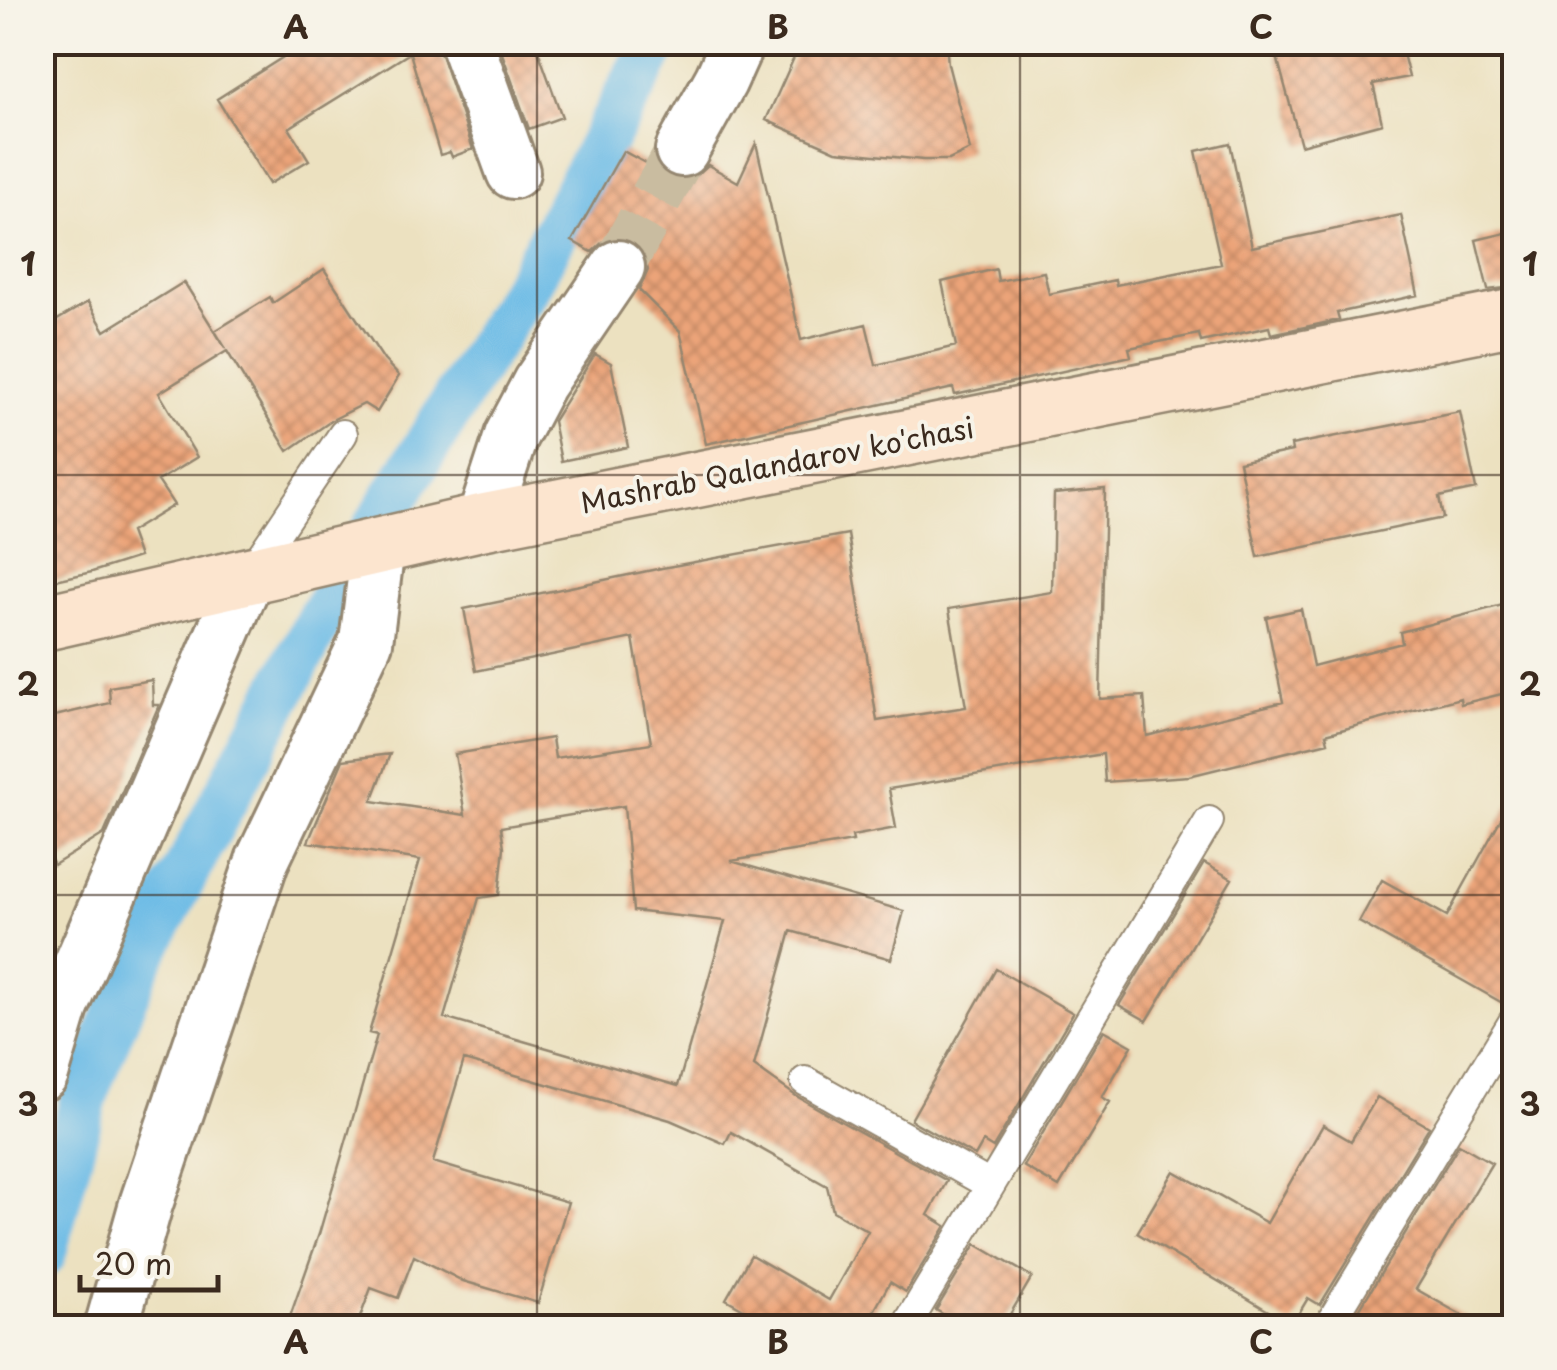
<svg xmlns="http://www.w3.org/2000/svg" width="1557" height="1370" font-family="'Playpen Sans',sans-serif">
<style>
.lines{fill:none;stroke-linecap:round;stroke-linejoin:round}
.canal{stroke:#6cbbe6;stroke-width:48}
.building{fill:url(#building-cross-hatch);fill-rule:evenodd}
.minor-tunnel{stroke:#c9bca0;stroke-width:52;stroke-dasharray:52 26;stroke-linecap:butt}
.service-casing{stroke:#94866f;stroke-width:32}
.minor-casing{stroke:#94866f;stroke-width:58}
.secondary-casing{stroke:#94866f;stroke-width:60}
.service{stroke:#fff;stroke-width:28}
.minor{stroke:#fff;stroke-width:52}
.secondary{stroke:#fce5cf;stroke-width:55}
.grid{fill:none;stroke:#3b2a1e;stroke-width:2.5;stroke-opacity:0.55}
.labels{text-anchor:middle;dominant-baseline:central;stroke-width:8;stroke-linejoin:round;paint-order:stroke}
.street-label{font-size:28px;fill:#3b2a1e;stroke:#f7f3e8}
.neatline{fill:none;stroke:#3b2a1e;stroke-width:4}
.grid-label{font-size:32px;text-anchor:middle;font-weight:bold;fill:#3b2a1e}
</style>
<defs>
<pattern id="building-cross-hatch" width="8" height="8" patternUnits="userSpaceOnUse" patternTransform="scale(2.5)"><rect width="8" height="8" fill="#eca479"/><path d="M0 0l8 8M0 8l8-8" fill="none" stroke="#c08663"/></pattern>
</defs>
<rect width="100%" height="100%" fill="#f7f3e8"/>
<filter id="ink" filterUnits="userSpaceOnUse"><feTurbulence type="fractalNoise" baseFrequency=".01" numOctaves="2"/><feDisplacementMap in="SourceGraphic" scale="20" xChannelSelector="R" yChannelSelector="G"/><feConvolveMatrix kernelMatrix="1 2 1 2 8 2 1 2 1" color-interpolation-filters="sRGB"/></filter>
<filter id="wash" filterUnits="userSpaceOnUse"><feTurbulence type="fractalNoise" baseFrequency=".0048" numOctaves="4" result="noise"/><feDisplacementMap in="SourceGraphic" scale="40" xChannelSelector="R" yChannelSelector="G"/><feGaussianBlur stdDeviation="2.25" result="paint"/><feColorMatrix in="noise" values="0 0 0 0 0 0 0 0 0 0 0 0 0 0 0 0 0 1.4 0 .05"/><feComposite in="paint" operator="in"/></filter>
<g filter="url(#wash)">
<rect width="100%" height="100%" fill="#ece1c0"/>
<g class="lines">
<!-- canal -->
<path class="canal" d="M 42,1255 L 88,1083 L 140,959 L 321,617 L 529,281 L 656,42"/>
</g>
<g id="blocks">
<!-- building -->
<path class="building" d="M 307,42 L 437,42 L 473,149 L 452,157 L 450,152 L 440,155 L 410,53 L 289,128 L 309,160 L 269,184 L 217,99 Z
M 498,42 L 535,42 L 562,117 L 529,129 Z
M 801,42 L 946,42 L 948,64 L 970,150 L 949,160 L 923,160 L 836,151 L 766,120 Z
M 1273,42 L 1400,42 L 1409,77 L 1373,84 L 1382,123 L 1301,145 Z
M 756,143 L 801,340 L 866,324 L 876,365 L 956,346 L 942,282 L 996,269 L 998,281 L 1044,272 L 1049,294 L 1115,280 L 1116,285 L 1221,264 L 1196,151 L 1230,143 L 1252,247 L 1401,215 L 1418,295 L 1337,313 L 1339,320 L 1271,334 L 1269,327 L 1201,342 L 1199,334 L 1129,348 L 1131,356 L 955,395 L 953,388 L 706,444 L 680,331 L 639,290 L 648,270 L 644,253 L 636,243 L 621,237 L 604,241 L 592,252 L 572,241 L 623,151 L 649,165 L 654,157 L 657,166 L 668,177 L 683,180 L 696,176 L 708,165 L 738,182 Z
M 1514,231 L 1514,287 L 1488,290 L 1476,240 Z
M 324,269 L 384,360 L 399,376 L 377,412 L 364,404 L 334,419 L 288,451 L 227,351 L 159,393 L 197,457 L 158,481 L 174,505 L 130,532 L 139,557 L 92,572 L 42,583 L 42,329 L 88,302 L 105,331 L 184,282 L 226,349 L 215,331 L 270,297 L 273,303 Z
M 595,354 L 611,363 L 628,447 L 561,461 L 553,421 Z
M 1460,412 L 1476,489 L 1439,497 L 1443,518 L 1258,557 L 1239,462 L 1292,451 L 1291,445 Z
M 1105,489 L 1100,699 L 1144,696 L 1147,736 L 1283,702 L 1266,617 L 1301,609 L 1313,666 L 1402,643 L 1400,632 L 1514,602 L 1514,691 L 1461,704 L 1460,698 L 1326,734 L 1328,742 L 1189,776 L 1105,782 L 1103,754 L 889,789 L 896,828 L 852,836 L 853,841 L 731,861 L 904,911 L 891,959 L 791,931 L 754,1066 L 796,1096 L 947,1181 L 928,1215 L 946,1226 L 906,1292 L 890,1282 L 868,1322 L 878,1328 L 777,1328 L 726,1299 L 751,1255 L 829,1300 L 868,1231 L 833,1211 L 827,1186 L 731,1132 L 725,1144 L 670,1120 L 464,1060 L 433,1162 L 568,1202 L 538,1303 L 463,1281 L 414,1256 L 398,1298 L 371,1288 L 356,1328 L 286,1328 L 319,1234 L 377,1035 L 369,1033 L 420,860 L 308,842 L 343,760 L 390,754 L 372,801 L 465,815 L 455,754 L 552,738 L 555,758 L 651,743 L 633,638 L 476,671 L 464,609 L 662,568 L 848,534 L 877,721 L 966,707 L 949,609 L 1052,592 L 1054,494 ZM 624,806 L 633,911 L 725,921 L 678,1086 L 444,1018 L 479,898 L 499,895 L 504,847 L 501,827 Z
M 152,680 L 153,705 L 159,705 L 104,834 L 54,865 L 42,843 L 42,719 L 110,703 L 109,687 Z
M 1514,795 L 1514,1003 L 1506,1005 L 1359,922 L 1382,880 L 1447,916 Z
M 1204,863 L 1232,879 L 1147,1021 L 1119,1005 Z
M 996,969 L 1073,1013 L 993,1148 L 983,1142 L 975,1156 L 911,1120 Z
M 1104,1030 L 1132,1046 L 1102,1097 L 1110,1102 L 1059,1187 L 1023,1166 Z
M 1377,1097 L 1429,1127 L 1320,1305 L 1308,1298 L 1292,1325 L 1137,1233 L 1174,1171 L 1267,1223 L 1323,1125 L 1351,1141 Z
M 1459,1144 L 1492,1163 L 1416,1289 L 1484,1328 L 1359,1328 L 1351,1323 Z
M 976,1244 L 1032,1277 L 1002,1328 L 967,1328 L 936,1310 Z"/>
</g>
</g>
<g filter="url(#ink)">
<use href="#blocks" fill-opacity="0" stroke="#94866f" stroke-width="2.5"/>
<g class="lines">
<!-- minor-tunnel -->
<path class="minor-tunnel" d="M 618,267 L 682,150"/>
<defs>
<path id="service" d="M 251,571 L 343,434
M 805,1081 L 990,1185
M 905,1328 L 1209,821
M 1327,1328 L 1514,1020"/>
<path id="minor" d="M 466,42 L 513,172
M 682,150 L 721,80 L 738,42
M 483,522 L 511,436 L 539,383 L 618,267
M 42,1074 L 62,1007 L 247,577
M 111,1328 L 146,1204 L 262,861 L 366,642 L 378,547"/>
<path id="secondary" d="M 42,623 L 483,522 L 1514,317"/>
</defs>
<!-- service casing -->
<use href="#service" class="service-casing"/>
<!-- minor casing -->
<use href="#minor" class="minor-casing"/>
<!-- secondary casing -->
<use href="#secondary" class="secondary-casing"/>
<!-- service -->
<use href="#service" class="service"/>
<!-- minor -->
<use href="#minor" class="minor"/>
<!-- secondary -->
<use href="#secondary" class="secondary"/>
</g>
</g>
<!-- grid -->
<path class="grid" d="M 537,42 L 537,1328M 1020,42 L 1020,1328M 42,475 L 1514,475M 42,895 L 1514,895"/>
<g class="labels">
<!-- street labels -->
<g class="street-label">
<text transform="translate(777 464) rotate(-11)">Mashrab Qalandarov ko'chasi</text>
</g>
</g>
<!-- margin -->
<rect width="1557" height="1370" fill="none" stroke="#f7f3e8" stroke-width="110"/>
<!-- scale -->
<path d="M80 1275v15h138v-15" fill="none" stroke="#3b2a1e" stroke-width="5"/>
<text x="95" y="1275" font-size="30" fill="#3b2a1e" stroke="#f7f3e8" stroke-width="8" paint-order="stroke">20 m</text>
<rect x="55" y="55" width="1447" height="1260" class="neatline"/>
<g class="grid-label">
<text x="296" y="39">A</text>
<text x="778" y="39">B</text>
<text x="1261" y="39">C</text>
<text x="28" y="276">1</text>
<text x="1530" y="276">1</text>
<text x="28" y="696">2</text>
<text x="1530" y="696">2</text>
<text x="28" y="1116">3</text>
<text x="1530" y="1116">3</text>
<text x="296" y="1354">A</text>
<text x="778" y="1354">B</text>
<text x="1261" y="1354">C</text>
</g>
</svg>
